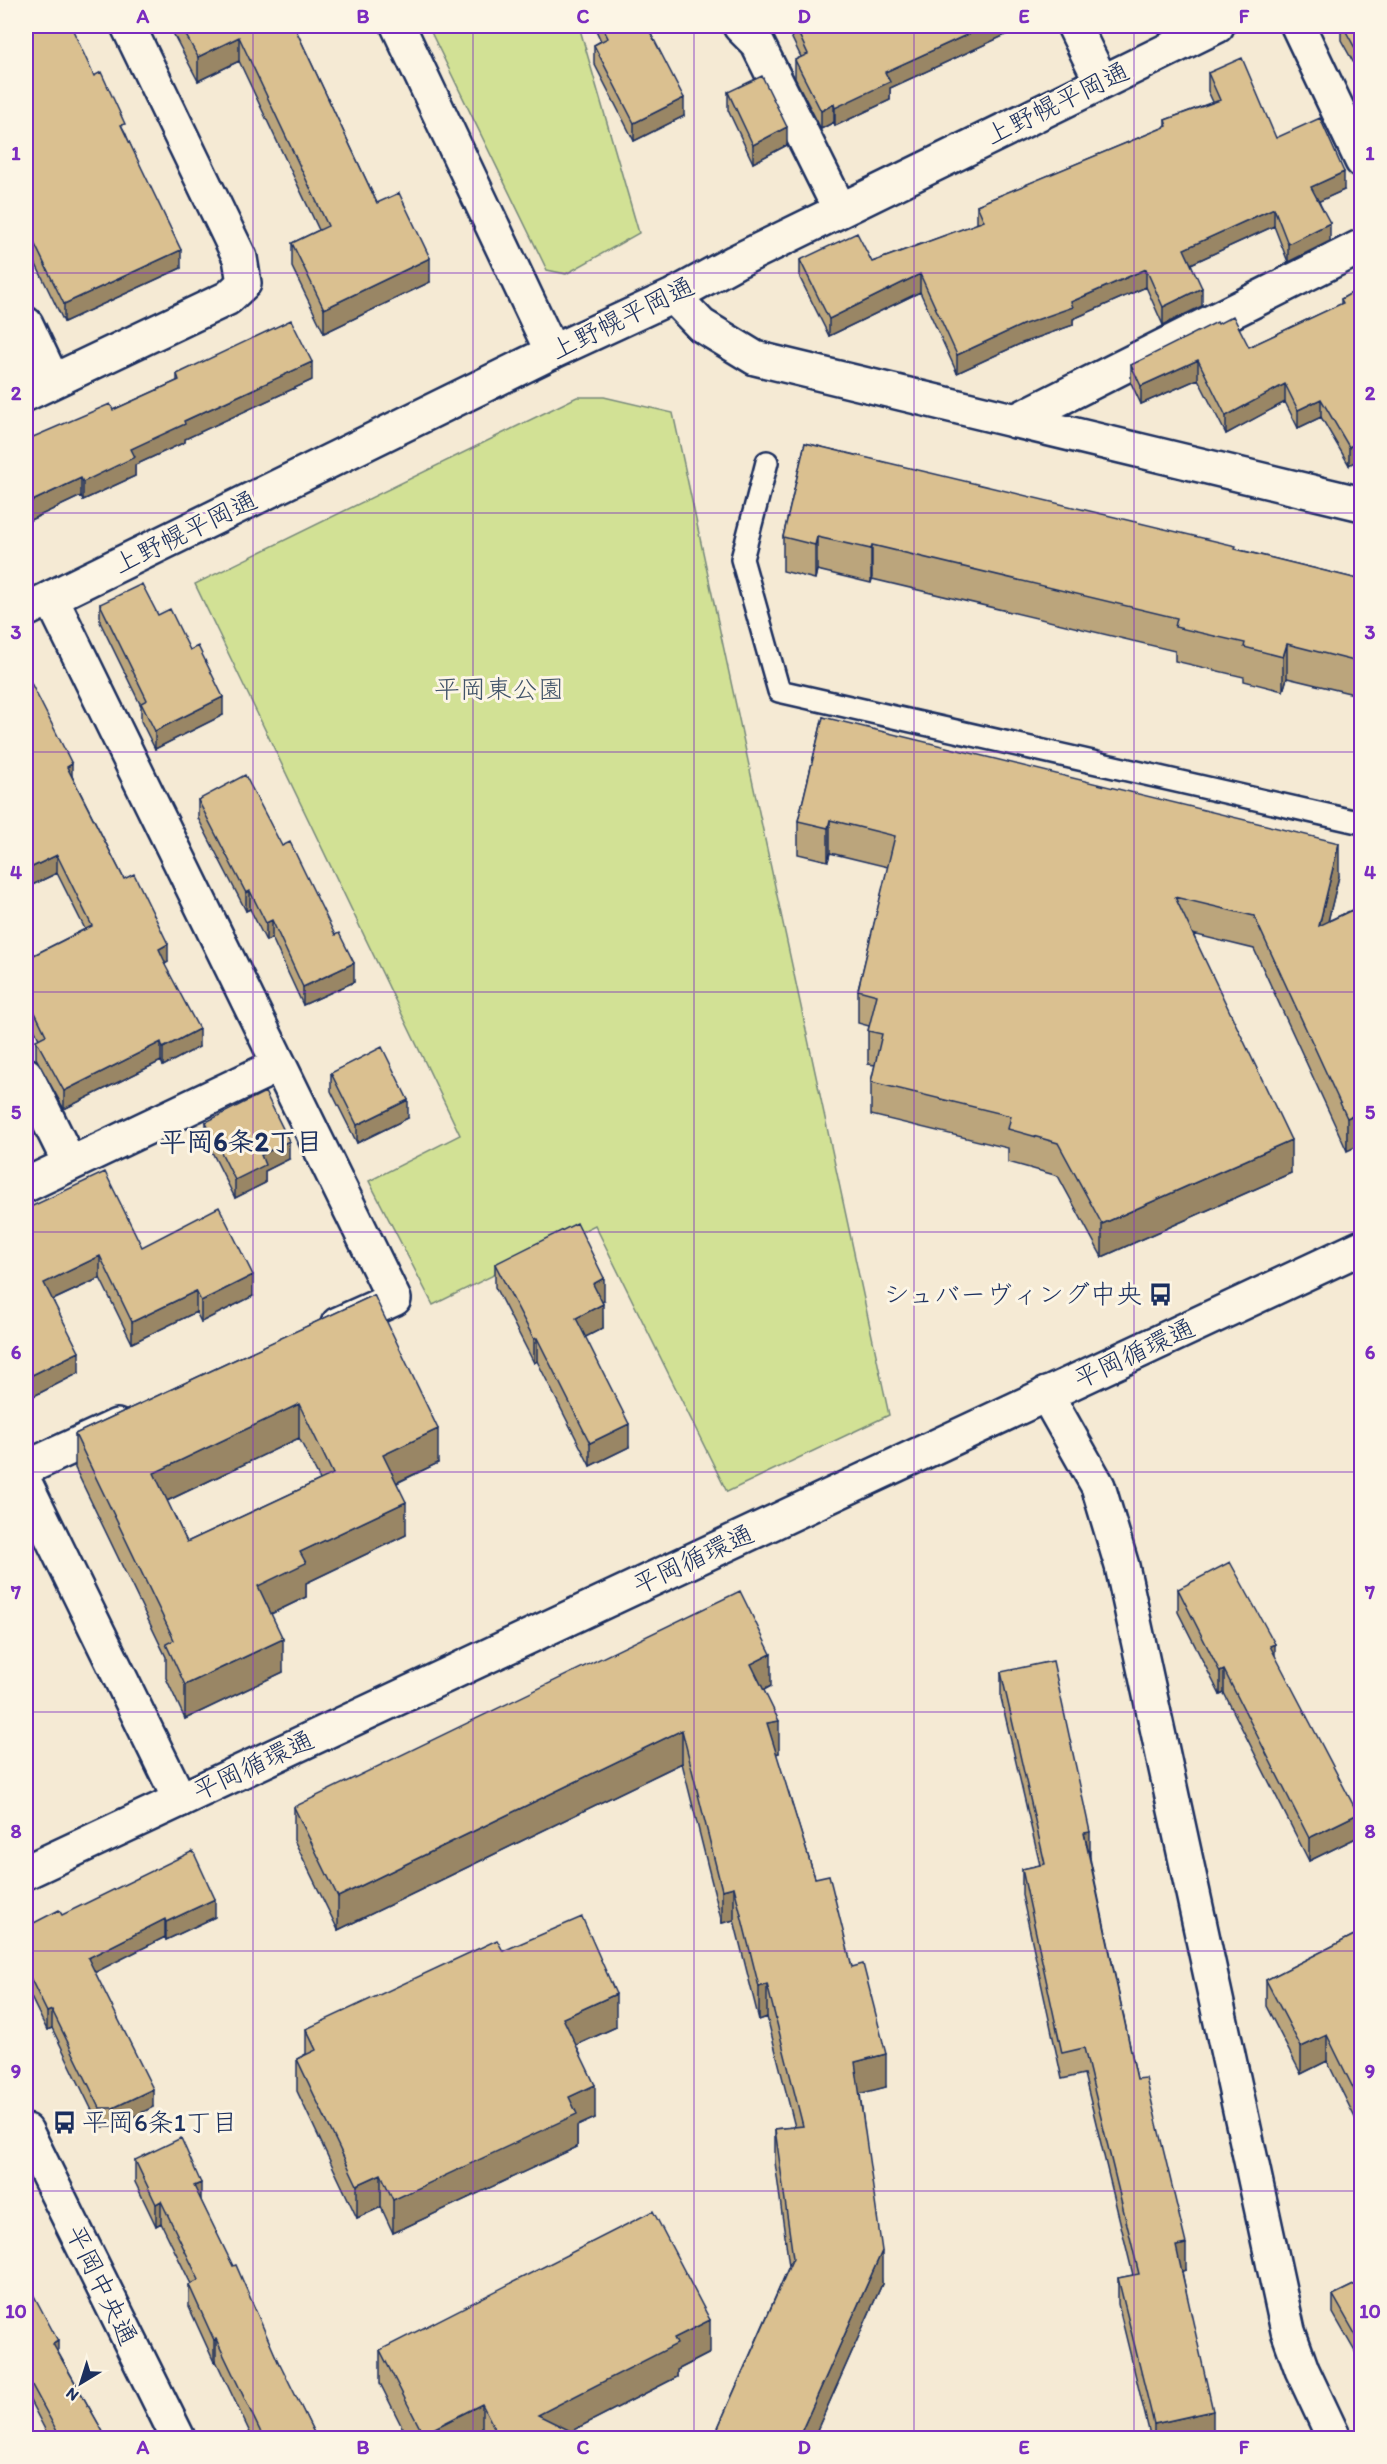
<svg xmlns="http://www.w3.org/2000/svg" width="1387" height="2464" font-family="Itim,'Klee One',sans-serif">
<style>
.green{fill:#d2e195;stroke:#76887a;stroke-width:1.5}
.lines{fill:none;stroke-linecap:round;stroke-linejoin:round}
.service-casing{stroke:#1b2f5e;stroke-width:26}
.minor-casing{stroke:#1b2f5e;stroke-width:38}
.tertiary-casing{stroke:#1b2f5e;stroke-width:38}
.service{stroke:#fcf5e5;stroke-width:21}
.minor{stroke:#fcf5e5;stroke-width:33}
.tertiary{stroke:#fcf5e5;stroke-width:33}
.wall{fill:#bba57c;stroke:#1b2f5e;stroke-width:1.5;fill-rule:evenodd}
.shaded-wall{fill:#998665;stroke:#1b2f5e;stroke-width:1.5}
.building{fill:#dac090;stroke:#1b2f5e;stroke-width:1.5;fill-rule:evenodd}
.grid{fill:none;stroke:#7b2cbf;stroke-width:1.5;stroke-opacity:0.55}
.labels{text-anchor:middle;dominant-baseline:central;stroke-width:6;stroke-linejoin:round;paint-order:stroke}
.street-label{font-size:26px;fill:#1b2f5e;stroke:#fcf5e5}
.park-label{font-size:26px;fill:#405369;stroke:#fcf5e5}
.poi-label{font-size:26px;fill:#1b2f5e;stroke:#fcf5e5;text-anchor:end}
.neighbourhood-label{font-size:27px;font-weight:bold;fill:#1b2f5e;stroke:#fcf5e5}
.neatline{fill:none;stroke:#7b2cbf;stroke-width:2}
.grid-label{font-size:20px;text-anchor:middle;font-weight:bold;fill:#7b2cbf}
</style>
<rect width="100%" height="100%" fill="#f5ead4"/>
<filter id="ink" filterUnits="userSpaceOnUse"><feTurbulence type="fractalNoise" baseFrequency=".0167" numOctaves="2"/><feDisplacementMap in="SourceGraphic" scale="12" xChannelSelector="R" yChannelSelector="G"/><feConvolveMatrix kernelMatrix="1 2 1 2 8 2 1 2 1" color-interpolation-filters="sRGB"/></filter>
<g filter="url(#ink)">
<!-- green -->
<path class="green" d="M 428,26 L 579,26 L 639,233 L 566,274 L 547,270 Z
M 577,397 L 604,397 L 673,413 L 889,1415 L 727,1492 L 595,1225 L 433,1305 L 369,1181 L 460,1135 L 195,584 Z"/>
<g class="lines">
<defs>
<path id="service" d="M 767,462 L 742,559 L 779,691 L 1362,823"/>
<path id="minor" d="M 398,26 L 552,352
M 740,26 L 757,43 L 840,210
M 1074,26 L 1101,81
M 1298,26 L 1362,161
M 26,324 L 53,381
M 26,394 L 228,298 L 244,283 L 240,258 L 128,26
M 1015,421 L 1362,246
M 51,598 L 394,1299 L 338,1324
M 26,1075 L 70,1164
M 26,1185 L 279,1065
M 1046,1394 L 1098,1486 L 1122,1566 L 1288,2331 L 1302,2370 L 1334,2438
M 26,1468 L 117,1426
M 26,1485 L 180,1800"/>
<path id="tertiary" d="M 673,296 L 701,325 L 755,358 L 1362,504
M 26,610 L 552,352 L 673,296 L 735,262 L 1217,26
M 26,1872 L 1362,1247
M 26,2131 L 178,2438"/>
</defs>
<!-- service casing -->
<use href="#service" class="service-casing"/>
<!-- minor casing -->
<use href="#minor" class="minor-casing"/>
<!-- tertiary casing -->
<use href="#tertiary" class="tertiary-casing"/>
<!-- service -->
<use href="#service" class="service"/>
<!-- minor -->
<use href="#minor" class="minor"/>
<!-- tertiary -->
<use href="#tertiary" class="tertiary"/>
</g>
<!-- wall -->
<path class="wall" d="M 26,26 L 94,76 L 125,132 L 181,268 L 64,322 L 26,244 Z
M 174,26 L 294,26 L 377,203 L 430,282 L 324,333 L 292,267 L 292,243 L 319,230 L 239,61 L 198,81 L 174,35 Z
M 594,26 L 647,26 L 684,116 L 634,141 L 594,63 L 594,45 L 601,41 Z
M 786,26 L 1025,26 L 890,88 L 890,100 L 835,126 L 834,122 L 821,129 L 795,78 L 795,60 L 801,57 Z
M 1341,26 L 1362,26 L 1362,75 L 1361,76 L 1341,40 Z
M 1208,73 L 1276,138 L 1344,190 L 1319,201 L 1330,241 L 1288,262 L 1274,226 L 1191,264 L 1202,306 L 1163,325 L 1146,287 L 1073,319 L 1073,325 L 1022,343 L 957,373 L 920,292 L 829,336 L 800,278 L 800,260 L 872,262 L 977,224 L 977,205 L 1165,127 L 1165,120 L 1213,102 L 1208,91 Z
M 728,92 L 787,145 L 753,163 L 728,110 Z
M 1362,287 L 1349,465 L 1321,417 L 1298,428 L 1285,402 L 1226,434 L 1198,379 L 1141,404 L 1131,383 L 1131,365 L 1218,324 L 1249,347 L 1341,304 L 1341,299 Z
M 177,374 L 312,380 L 185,439 L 185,442 L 135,465 L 135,476 L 83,500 L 81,496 L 26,522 L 26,440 L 113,410 L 177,381 Z
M 805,443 L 1362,580 L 1362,696 L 1287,678 L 1283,691 L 1244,681 L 1244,677 L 1175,661 L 1175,651 L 872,579 L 871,583 L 817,570 L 815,579 L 783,571 L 783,537 Z
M 100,604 L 158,615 L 223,715 L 155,749 L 141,721 L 141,706 L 100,622 Z
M 823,717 L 1339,876 L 1328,921 L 1352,910 L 1347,1151 L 1254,949 L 1193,934 L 1291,1173 L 1102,1257 L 1058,1176 L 1008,1162 L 1008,1148 L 871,1115 L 871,1082 L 875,1065 L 868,1064 L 868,1031 L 869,1026 L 858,1023 L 858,990 L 888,867 L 830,853 L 828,861 L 798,854 L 798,821 Z
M 72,776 L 124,879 L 168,962 L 165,964 L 165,966 L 199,1047 L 163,1066 L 161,1061 L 64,1109 L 36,1058 L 36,1040 L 39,1039 L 26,1012 L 26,959 L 85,929 L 57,873 L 26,888 Z
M 198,800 L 282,846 L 354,982 L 303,1005 L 272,938 L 266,941 L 250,909 L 246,911 L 198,818 Z
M 331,1073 L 408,1118 L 357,1143 L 331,1091 Z
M 206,1122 L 289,1159 L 265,1171 L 265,1183 L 235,1198 L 206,1140 Z
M 26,1209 L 142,1247 L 253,1296 L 201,1322 L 196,1312 L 132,1343 L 100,1278 L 53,1300 L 79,1373 L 26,1400 Z
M 495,1264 L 604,1301 L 602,1302 L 603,1328 L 585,1337 L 629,1447 L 590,1466 L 537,1361 L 534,1363 L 495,1287 Z
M 374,1295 L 438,1463 L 397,1483 L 406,1535 L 306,1583 L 306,1597 L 271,1614 L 283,1672 L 185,1719 L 166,1678 L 166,1657 L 75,1468 L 75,1434 ZM 299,1438 L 320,1480 L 187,1542 L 167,1501 Z
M 1178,1589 L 1358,1837 L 1309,1861 L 1224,1693 L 1220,1695 L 1178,1612 Z
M 1001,1672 L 1090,1858 L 1137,2079 L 1186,2270 L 1182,2271 L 1213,2437 L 1208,2439 L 1151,2439 L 1118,2304 L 1118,2278 L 1133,2275 L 1084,2074 L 1062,2079 L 1022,1895 L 1022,1869 L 1040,1865 L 1001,1698 Z
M 771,1686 L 764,1690 L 779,1753 L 776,1754 L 815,1878 L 852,1967 L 886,2087 L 860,2093 L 882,2284 L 813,2439 L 713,2439 L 789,2266 L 775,2162 L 775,2129 L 795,2127 L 767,2017 L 759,2020 L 734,1920 L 722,1923 L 682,1763 L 338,1930 L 294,1840 L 294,1807 Z
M 62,1915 L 215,1917 L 166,1940 L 165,1937 L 95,1972 L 153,2107 L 113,2127 L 100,2127 L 52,2028 L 47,2030 L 26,1987 L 26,1927 Z
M 1362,1931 L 1362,2132 L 1327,2061 L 1301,2074 L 1266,2006 L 1266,1980 Z
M 503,1951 L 616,2027 L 576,2045 L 595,2118 L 577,2126 L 577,2147 L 393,2233 L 381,2207 L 357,2218 L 297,2091 L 297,2059 L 306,2054 L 306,2029 Z
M 135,2160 L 201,2201 L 279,2364 L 317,2439 L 253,2439 L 216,2361 L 214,2362 L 189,2307 L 189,2285 L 191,2284 L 161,2223 L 156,2226 L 135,2182 Z
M 1362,2281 L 1362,2364 L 1333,2313 L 1333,2295 Z
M 26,2296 L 58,2352 L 107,2439 L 50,2439 L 26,2393 Z
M 380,2350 L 710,2353 L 677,2370 L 677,2377 L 571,2431 L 587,2439 L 483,2439 L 482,2436 L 478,2439 L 408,2439 L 380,2383 Z"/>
<!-- shaded-wall -->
<path class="shaded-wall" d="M 986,26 L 1025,26 L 890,88 L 890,100 L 835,126 L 835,108 L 885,72 Z
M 239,37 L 239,61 L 198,81 L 198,57 Z
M 1362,58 L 1362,75 L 1361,76 L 1361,59 Z
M 684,98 L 684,116 L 634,141 L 634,123 Z
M 834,104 L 834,122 L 821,129 L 821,111 Z
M 787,127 L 787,145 L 753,163 L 753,145 Z
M 1344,172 L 1344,190 L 1311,205 L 1311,187 Z
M 1274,208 L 1274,226 L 1184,267 L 1184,249 Z
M 1330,223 L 1330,241 L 1288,262 L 1288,244 Z
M 181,250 L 181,268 L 64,322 L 64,304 Z
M 430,258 L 430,282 L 324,333 L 324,309 Z
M 1146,269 L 1146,287 L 1073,319 L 1073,325 L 1022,343 L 957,373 L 957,355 L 1071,302 Z
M 920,274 L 920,292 L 829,336 L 829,319 Z
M 1202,288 L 1202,306 L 1163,325 L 1163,307 Z
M 1198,360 L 1198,379 L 1141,404 L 1141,386 Z
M 312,362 L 312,380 L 185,439 L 185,442 L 135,465 L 135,476 L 83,500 L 83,482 L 131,449 L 184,421 Z
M 1285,384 L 1285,402 L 1226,434 L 1226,416 Z
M 1321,399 L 1321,417 L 1298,428 L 1298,410 Z
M 1362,440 L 1362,458 L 1349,465 L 1349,447 Z
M 81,478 L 81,496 L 26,522 L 26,504 Z
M 817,537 L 817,570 L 815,579 L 815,545 Z
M 872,545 L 872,579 L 871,583 L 871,549 Z
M 1287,644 L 1287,678 L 1283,691 L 1283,657 Z
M 223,697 L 223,715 L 155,749 L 155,731 Z
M 72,764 L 72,782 L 67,767 Z
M 830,820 L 830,853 L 828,861 L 828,828 Z
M 1339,843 L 1339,876 L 1319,958 L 1319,926 Z
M 57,855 L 57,873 L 26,888 L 26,870 Z
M 250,891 L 250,909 L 246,911 L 246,893 Z
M 272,920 L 272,938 L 266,941 L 266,923 Z
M 168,944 L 168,962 L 165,964 L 165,980 L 159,949 Z
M 354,963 L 354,982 L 303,1005 L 303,987 Z
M 199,1029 L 199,1047 L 163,1066 L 163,1048 Z
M 161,1042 L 161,1061 L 64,1109 L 64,1091 Z
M 408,1100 L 408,1118 L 357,1143 L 357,1125 Z
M 1362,1111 L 1362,1144 L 1347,1151 L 1347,1118 Z
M 1291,1140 L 1291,1173 L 1102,1257 L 1102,1224 Z
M 289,1141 L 289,1159 L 265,1171 L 265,1183 L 235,1198 L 235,1180 L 261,1155 Z
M 100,1256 L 100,1278 L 44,1304 L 44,1283 Z
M 253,1275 L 253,1296 L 201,1322 L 201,1301 Z
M 604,1278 L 604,1301 L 593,1307 L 593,1284 Z
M 196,1291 L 196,1312 L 132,1343 L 132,1322 Z
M 603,1304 L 603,1328 L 576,1342 L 576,1318 Z
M 537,1338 L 537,1361 L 534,1363 L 534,1339 Z
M 79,1352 L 79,1373 L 26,1400 L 26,1378 Z
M 299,1404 L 299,1438 L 154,1507 L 154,1473 Z
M 629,1424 L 629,1447 L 590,1466 L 590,1443 Z
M 438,1429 L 438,1463 L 383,1489 L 383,1455 Z
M 406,1502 L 406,1535 L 306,1583 L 306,1597 L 258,1620 L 258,1586 L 300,1552 Z
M 283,1639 L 283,1672 L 185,1719 L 185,1685 Z
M 1275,1644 L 1275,1667 L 1270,1646 Z
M 771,1654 L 771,1686 L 751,1696 L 751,1664 Z
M 1224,1670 L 1224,1693 L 1220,1695 L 1220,1672 Z
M 779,1721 L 779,1753 L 767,1756 L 767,1723 Z
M 682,1730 L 682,1763 L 338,1930 L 338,1897 Z
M 1358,1814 L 1358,1837 L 1309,1861 L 1309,1838 Z
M 1090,1832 L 1090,1858 L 1084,1833 Z
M 734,1887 L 734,1920 L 722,1923 L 722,1890 Z
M 215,1899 L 215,1917 L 166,1940 L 166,1922 Z
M 165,1919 L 165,1937 L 88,1976 L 88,1958 Z
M 767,1984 L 767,2017 L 759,2020 L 759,1987 Z
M 616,1994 L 616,2027 L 563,2051 L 563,2018 Z
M 52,2010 L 52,2028 L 47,2030 L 47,2012 Z
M 1327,2035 L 1327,2061 L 1301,2074 L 1301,2047 Z
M 886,2054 L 886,2087 L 855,2095 L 855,2062 Z
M 595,2085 L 595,2118 L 577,2126 L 577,2147 L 393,2233 L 393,2200 L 569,2097 Z
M 153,2089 L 153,2107 L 113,2127 L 113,2108 Z
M 381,2174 L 381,2207 L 357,2218 L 357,2185 Z
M 201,2183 L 201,2205 L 194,2186 Z
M 161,2201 L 161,2223 L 156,2226 L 156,2204 Z
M 1186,2244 L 1186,2270 L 1176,2273 L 1176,2246 Z
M 882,2251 L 882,2284 L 813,2439 L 798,2439 Z
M 710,2320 L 710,2353 L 677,2370 L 677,2377 L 556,2439 L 538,2415 L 674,2338 Z
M 216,2339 L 216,2361 L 214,2362 L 214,2340 Z
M 58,2341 L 58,2360 L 53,2344 Z
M 482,2404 L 482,2436 L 478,2439 L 423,2439 L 423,2434 Z
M 1213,2411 L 1213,2437 L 1208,2439 L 1154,2439 L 1154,2424 Z"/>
<!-- building -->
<path class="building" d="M 26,26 L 71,26 L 94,76 L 101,72 L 125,124 L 121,125 L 181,250 L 64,304 L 26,226 Z
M 181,26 L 294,26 L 377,203 L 399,193 L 430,258 L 324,309 L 292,243 L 328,226 L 239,37 L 198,57 Z
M 602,26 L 647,26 L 684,98 L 634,123 L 594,45 L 608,38 Z
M 795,26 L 986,26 L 885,72 L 890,82 L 835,108 L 834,104 L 821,111 L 795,60 L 808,54 Z
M 1343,26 L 1362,26 L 1362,58 L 1361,59 Z
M 1242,58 L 1276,138 L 1320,118 L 1344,172 L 1311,187 L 1330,223 L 1288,244 L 1274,208 L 1184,249 L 1202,288 L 1163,307 L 1146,269 L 1071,302 L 1073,307 L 1022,325 L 957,355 L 920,274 L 829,319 L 800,260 L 857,233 L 872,262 L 984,221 L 977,205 L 1167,126 L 1165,120 L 1220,100 L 1208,73 Z
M 762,76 L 787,127 L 753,145 L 728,92 Z
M 1362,287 L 1362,440 L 1349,447 L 1321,399 L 1298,410 L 1285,384 L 1226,416 L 1198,360 L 1141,386 L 1131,365 L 1217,322 L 1218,324 L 1233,316 L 1249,347 L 1343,303 L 1341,299 Z
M 291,320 L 312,362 L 184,421 L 185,424 L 131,449 L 135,457 L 83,482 L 81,478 L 26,504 L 26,440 L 110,404 L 113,410 L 179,380 L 177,374 Z
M 805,443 L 1236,546 L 1235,549 L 1362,580 L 1362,663 L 1287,644 L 1283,657 L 1244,647 L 1245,643 L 1175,627 L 1177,618 L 872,545 L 871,549 L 817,537 L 815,545 L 783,537 Z
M 142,584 L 158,615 L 170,609 L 190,650 L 198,646 L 223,697 L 155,731 L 141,703 L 147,700 L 100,604 Z
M 26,673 L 72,764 L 67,767 L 124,879 L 134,874 L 168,944 L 159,949 L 165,962 L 164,963 L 199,1029 L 163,1048 L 161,1042 L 64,1091 L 36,1040 L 46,1035 L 26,994 L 26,959 L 92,926 L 57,855 L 26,870 Z
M 823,717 L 1339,843 L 1319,926 L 1352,910 L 1362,930 L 1362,1111 L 1347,1118 L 1254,916 L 1175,897 L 1291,1140 L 1102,1224 L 1058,1143 L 1008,1129 L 1011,1116 L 871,1082 L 882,1034 L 868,1031 L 877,995 L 858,990 L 895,836 L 830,820 L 828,828 L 798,821 Z
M 245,775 L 282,846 L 290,842 L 335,935 L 339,933 L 354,963 L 303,987 L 272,920 L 266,923 L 250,891 L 246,893 L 198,800 Z
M 382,1047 L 408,1100 L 357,1125 L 331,1073 Z
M 265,1092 L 289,1141 L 261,1155 L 265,1165 L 235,1180 L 206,1122 Z
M 105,1172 L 142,1247 L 219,1207 L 253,1275 L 201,1301 L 196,1291 L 132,1322 L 100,1256 L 44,1283 L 79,1352 L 26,1378 L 26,1209 Z
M 577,1223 L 604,1278 L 593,1284 L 603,1304 L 576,1318 L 629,1424 L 590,1443 L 537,1338 L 534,1339 L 495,1264 Z
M 374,1295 L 438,1429 L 383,1455 L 406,1502 L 300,1552 L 306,1563 L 258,1586 L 283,1639 L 185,1685 L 166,1644 L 174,1640 L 75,1434 ZM 299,1404 L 333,1474 L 187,1542 L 154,1473 Z
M 1230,1562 L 1275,1644 L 1270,1646 L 1358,1814 L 1309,1838 L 1224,1670 L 1220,1672 L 1178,1589 Z
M 740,1591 L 771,1654 L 751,1664 L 779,1721 L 767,1723 L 815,1878 L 829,1875 L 852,1967 L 863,1964 L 886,2054 L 855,2062 L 882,2251 L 798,2439 L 713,2439 L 793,2258 L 775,2129 L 803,2126 L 767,1984 L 759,1987 L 734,1887 L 722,1890 L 682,1730 L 338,1897 L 294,1807 Z
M 1053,1661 L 1090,1832 L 1084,1833 L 1137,2079 L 1146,2078 L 1186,2244 L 1176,2246 L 1213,2411 L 1154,2424 L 1118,2278 L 1139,2274 L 1084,2048 L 1062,2053 L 1022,1869 L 1045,1864 L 1001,1672 Z
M 193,1851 L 215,1899 L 166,1922 L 165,1919 L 88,1958 L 153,2089 L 113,2108 L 100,2108 L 52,2010 L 47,2012 L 26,1969 L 26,1927 L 59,1910 L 62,1915 Z
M 582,1917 L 616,1994 L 563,2018 L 595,2085 L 569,2097 L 577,2114 L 393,2200 L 381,2174 L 357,2185 L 297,2059 L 316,2050 L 306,2029 L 497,1940 L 503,1951 Z
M 1362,1931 L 1362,2106 L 1327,2035 L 1301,2047 L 1266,1980 Z
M 181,2138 L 201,2183 L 194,2186 L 233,2266 L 236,2265 L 279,2364 L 280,2364 L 317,2439 L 264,2439 L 216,2339 L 214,2340 L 189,2285 L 199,2280 L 161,2201 L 156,2204 L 135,2160 Z
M 653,2211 L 710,2320 L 674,2338 L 677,2344 L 538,2415 L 587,2439 L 500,2439 L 482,2404 L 423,2434 L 380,2350 Z
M 1362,2281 L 1362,2346 L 1333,2295 Z
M 32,2292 L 58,2341 L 53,2344 L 107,2439 L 52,2439 L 59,2435 L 26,2374 L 26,2296 Z"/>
</g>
<!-- grid -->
<path class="grid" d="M 253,26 L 253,2438M 473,26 L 473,2438M 694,26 L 694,2438M 914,26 L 914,2438M 1134,26 L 1134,2438M 26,273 L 1362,273M 26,513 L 1362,513M 26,752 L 1362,752M 26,992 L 1362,992M 26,1232 L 1362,1232M 26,1472 L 1362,1472M 26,1712 L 1362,1712M 26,1951 L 1362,1951M 26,2191 L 1362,2191"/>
<!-- icons -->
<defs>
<symbol id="bus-bare" viewBox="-9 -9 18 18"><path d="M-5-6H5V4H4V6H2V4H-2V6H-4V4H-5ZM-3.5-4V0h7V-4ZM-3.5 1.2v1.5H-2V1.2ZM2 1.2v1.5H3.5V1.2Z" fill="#1b2f5e" stroke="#fcf5e5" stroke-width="2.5" paint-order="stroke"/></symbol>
</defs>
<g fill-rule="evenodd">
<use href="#bus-bare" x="1144" y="1278" width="33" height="33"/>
<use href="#bus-bare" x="48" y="2106" width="33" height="33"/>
</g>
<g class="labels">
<!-- street labels -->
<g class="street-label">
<text transform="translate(1057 103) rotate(-26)">上野幌平岡通</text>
<text transform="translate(622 318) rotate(-26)">上野幌平岡通</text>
<text transform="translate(185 532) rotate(-26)">上野幌平岡通</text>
<text transform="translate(1134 1353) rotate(-25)">平岡循環通</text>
<text transform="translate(693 1559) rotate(-25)">平岡循環通</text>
<text transform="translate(253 1765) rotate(-25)">平岡循環通</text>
<text transform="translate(102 2285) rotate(64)">平岡中央通</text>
</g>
<!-- park labels -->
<g class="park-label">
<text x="499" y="689">平岡東公園</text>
</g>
<!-- poi labels -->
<g class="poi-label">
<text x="1142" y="1294">シュバーヴィング中央</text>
<text x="82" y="2122" text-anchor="start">平岡6条1丁目</text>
</g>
<!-- neighbourhood labels -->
<g class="neighbourhood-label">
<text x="241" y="1141">平岡6条2丁目</text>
</g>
</g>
<!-- margin -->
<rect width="1387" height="2464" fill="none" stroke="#fcf5e5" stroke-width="66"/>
<!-- north arrow -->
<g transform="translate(81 2383) rotate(218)" stroke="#fcf5e5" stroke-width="4.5" paint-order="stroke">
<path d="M0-4.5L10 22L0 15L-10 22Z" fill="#1b2f5e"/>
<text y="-9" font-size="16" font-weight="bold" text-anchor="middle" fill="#1b2f5e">N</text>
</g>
<rect x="33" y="33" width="1321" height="2398" class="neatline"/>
<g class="grid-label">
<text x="143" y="23">A</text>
<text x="363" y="23">B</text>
<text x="583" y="23">C</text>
<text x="804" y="23">D</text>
<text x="1024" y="23">E</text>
<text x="1244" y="23">F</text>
<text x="16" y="160">1</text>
<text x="1370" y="160">1</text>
<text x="16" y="400">2</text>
<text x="1370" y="400">2</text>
<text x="16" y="639">3</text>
<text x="1370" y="639">3</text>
<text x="16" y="879">4</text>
<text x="1370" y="879">4</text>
<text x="16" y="1119">5</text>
<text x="1370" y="1119">5</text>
<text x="16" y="1359">6</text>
<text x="1370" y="1359">6</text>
<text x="16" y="1599">7</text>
<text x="1370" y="1599">7</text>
<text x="16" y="1838">8</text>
<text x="1370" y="1838">8</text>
<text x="16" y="2078">9</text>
<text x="1370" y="2078">9</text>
<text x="16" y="2318">10</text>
<text x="1370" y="2318">10</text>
<text x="143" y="2454">A</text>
<text x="363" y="2454">B</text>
<text x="583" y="2454">C</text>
<text x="804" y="2454">D</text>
<text x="1024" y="2454">E</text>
<text x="1244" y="2454">F</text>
</g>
</svg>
